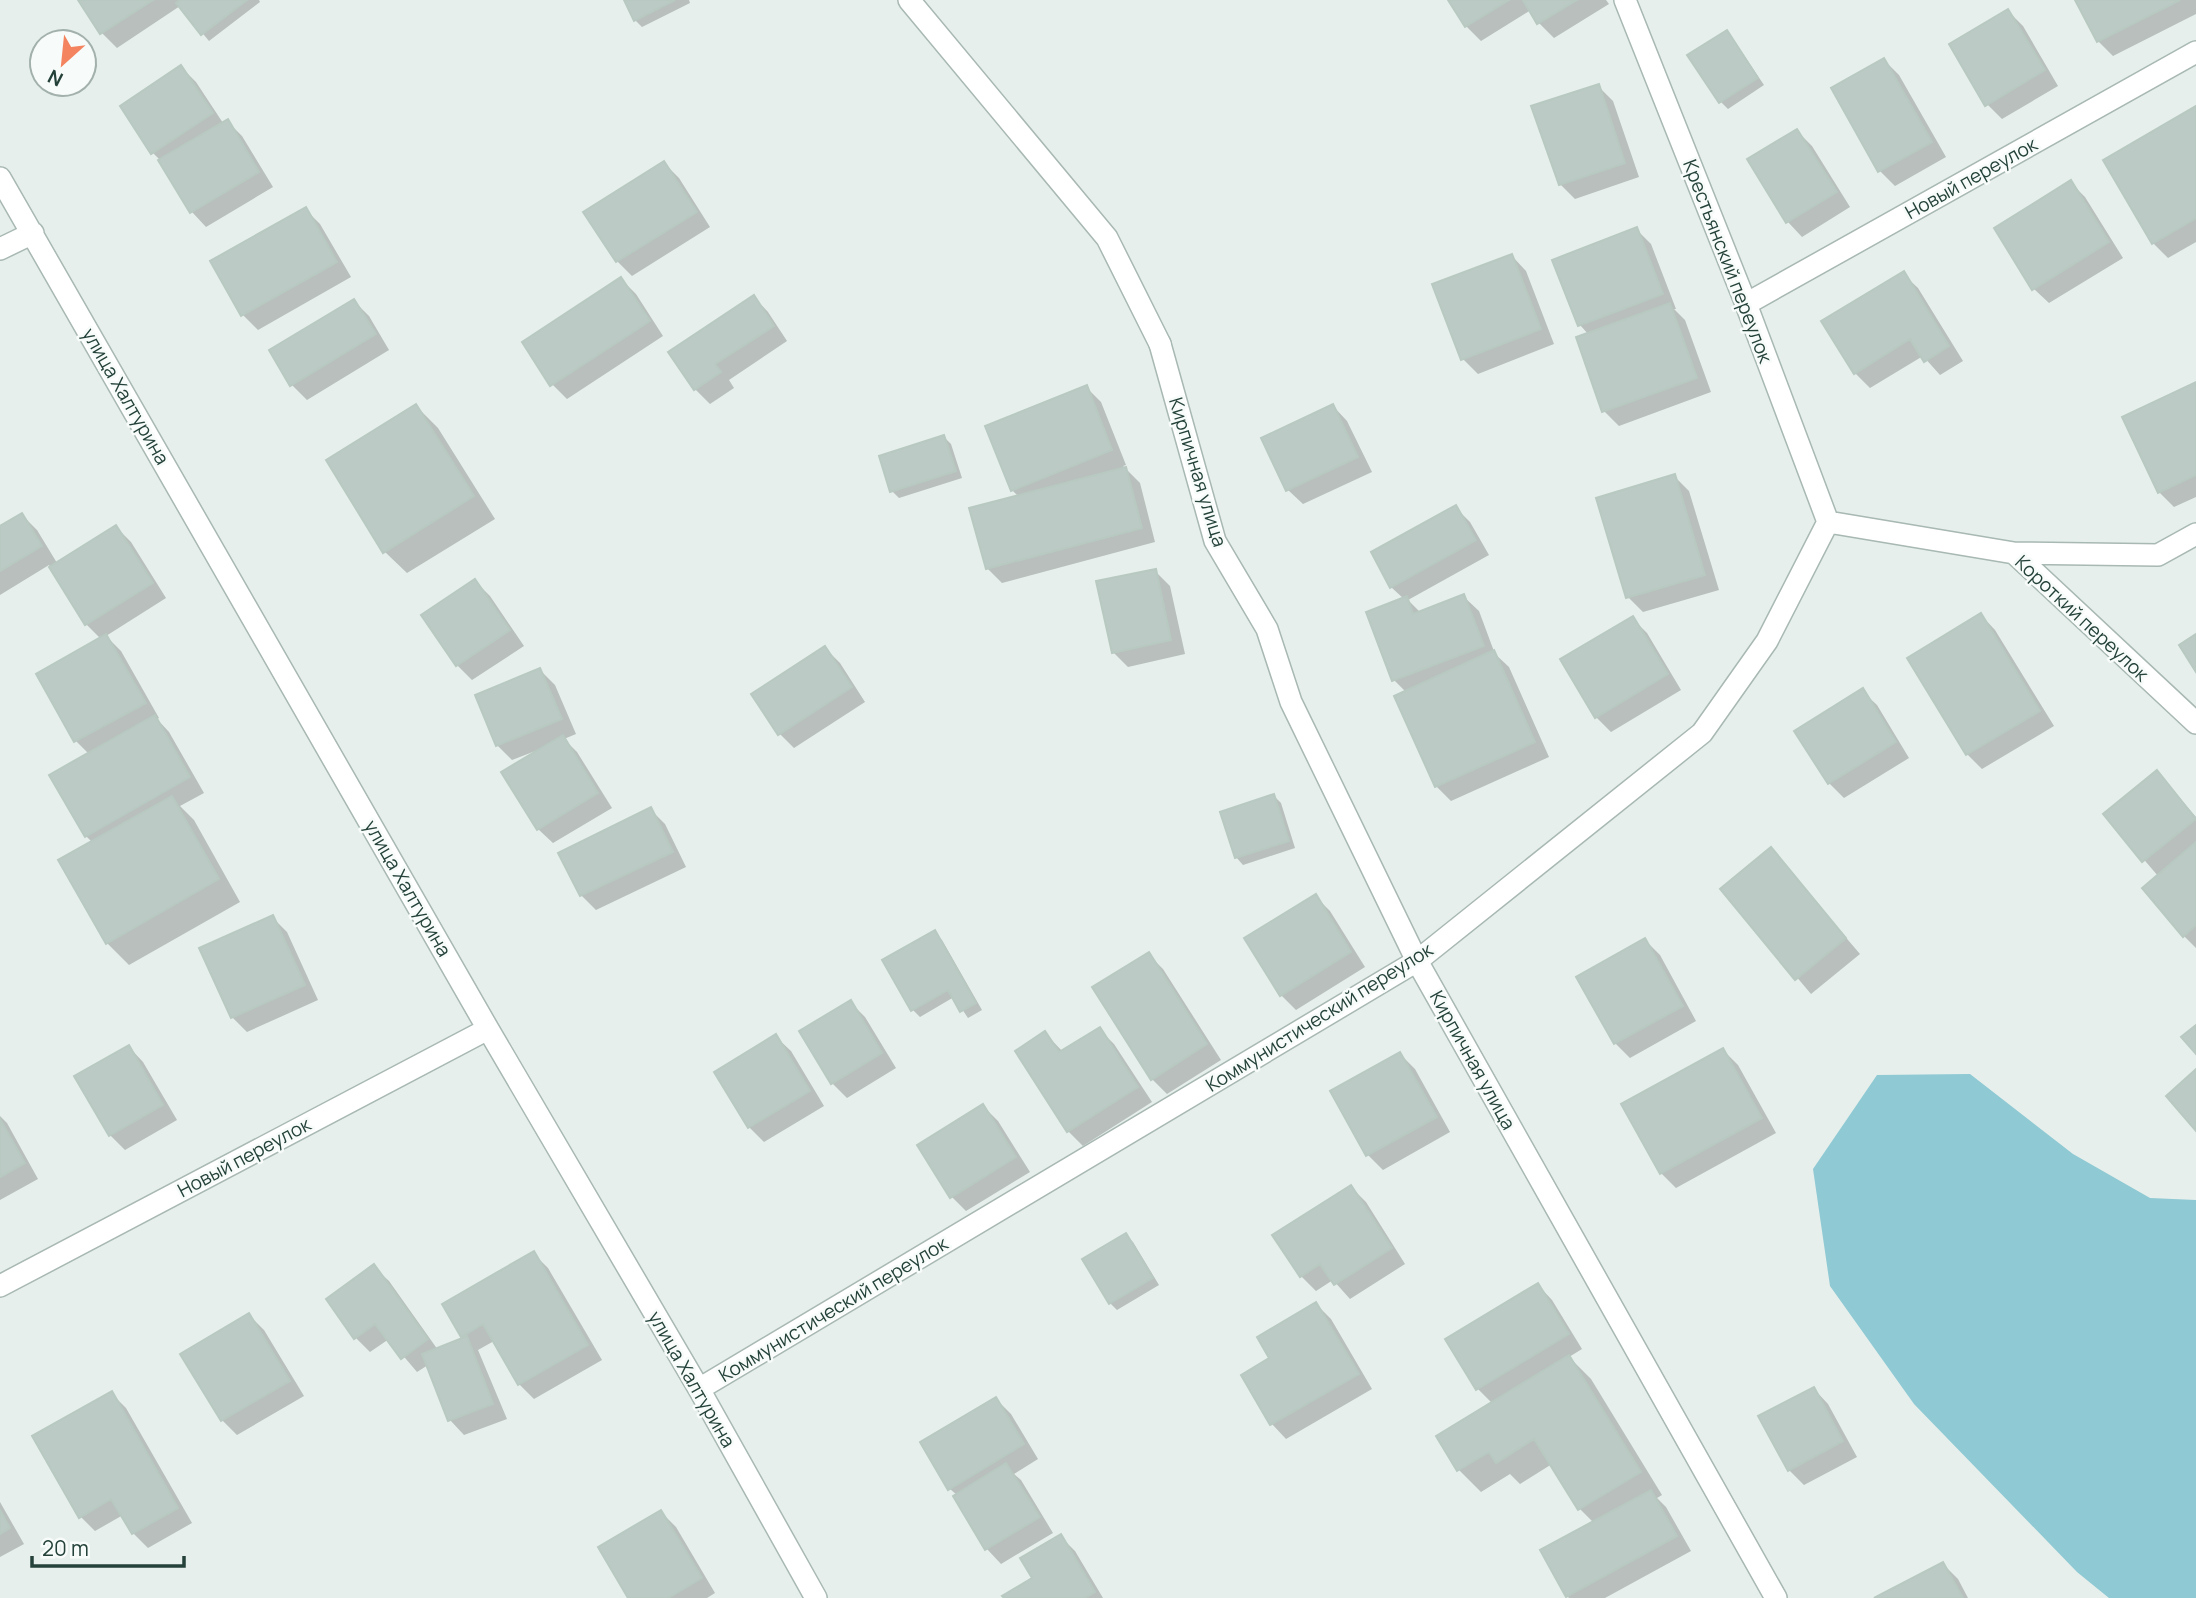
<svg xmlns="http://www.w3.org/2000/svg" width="2196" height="1598" font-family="Manrope,sans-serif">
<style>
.water{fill:#8ec9d4}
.shadow{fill:#0003}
.building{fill:#bbcac4;stroke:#b8c9c2;stroke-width:2}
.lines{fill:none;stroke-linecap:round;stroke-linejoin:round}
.lane-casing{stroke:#a8b8b2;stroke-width:24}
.street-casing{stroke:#a8b8b2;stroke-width:24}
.lane{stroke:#fff;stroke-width:21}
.street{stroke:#fff;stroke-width:21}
.labels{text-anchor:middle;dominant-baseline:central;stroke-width:5;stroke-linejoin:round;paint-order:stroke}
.street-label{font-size:19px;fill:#24423a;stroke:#f7fbf9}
</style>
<rect width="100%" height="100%" fill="#e6efeb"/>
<!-- water -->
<path class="water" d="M 1970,1074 L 2073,1154 L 2150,1198 L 2196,1200 L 2196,1598 L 2109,1598 L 2077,1572 L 1914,1404 L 1830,1286 L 1813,1169 L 1877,1075 Z"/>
<!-- shadow -->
<path class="shadow" d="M 81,0 L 259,0 L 260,2 L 209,41 L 180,6 L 117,48 L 102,33 Z
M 626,0 L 689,0 L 690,3 L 642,27 L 635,20 Z
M 1450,0 L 1606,0 L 1609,4 L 1554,38 L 1539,23 L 1531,10 L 1481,41 L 1466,26 Z
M 2077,0 L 2196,0 L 2196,14 L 2113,56 L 2098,41 Z
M 2008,11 L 2023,26 L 2058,86 L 2002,119 L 1987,104 Z
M 1726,32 L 1733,39 L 1764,85 L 1728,109 L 1721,102 Z
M 1884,60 L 1899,75 L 1946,157 L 1895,186 L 1880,171 L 1833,89 Z
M 181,67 L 196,82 L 223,123 L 227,121 L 242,136 L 273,187 L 206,227 L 192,212 L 161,161 L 153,153 Z
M 1598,86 L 1613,101 L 1639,177 L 1575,199 L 1560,184 Z
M 2196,108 L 2196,242 L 2168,258 L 2153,243 Z
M 1797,131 L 1812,146 L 1850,207 L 1802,237 L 1788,222 Z
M 664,163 L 679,178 L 710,227 L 632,276 L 617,261 Z
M 2071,183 L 2085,197 L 2123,258 L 2049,303 L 2034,289 Z
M 305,209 L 320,224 L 351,277 L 258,330 L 243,315 L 212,262 Z
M 1636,229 L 1651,244 L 1676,309 L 1674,309 L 1685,320 L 1711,392 L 1619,426 L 1604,411 L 1589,335 L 1580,325 Z
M 1512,256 L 1526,271 L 1554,344 L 1478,374 L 1463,359 Z
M 1903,274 L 1918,288 L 1963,361 L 1940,375 L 1923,356 L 1870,388 L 1855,373 Z
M 621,279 L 636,294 L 663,336 L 567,399 L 552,384 Z
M 754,297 L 768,312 L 787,341 L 729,380 L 734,388 L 710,404 L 695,389 L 670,353 Z
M 354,301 L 369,316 L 389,350 L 307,400 L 292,385 Z
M 2196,384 L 2196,497 L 2174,507 L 2159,492 Z
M 1086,387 L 1101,402 L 1126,465 L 1123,466 L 1140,483 L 1155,542 L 1002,583 L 987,568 L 1019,497 L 1012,490 Z
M 416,406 L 438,428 L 495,519 L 407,573 L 385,552 Z
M 1333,406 L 1347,421 L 1372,472 L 1303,504 L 1288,490 Z
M 944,437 L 951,444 L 962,478 L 899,498 L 892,491 Z
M 1674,476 L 1689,491 L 1719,590 L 1643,612 L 1628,597 Z
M 1455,507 L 1470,522 L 1489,555 L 1408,600 L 1421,613 L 1464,597 L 1479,611 L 1495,654 L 1509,667 L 1549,757 L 1451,801 L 1436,786 L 1406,692 L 1394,680 L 1404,599 L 1391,587 Z
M 22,515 L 37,530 L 57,563 L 116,527 L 131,542 L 166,598 L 106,636 L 121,651 L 159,718 L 157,719 L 169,732 L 204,793 L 180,806 L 194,820 L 240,902 L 129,965 L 107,943 L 93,843 L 86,836 L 89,754 L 76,741 L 101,639 L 86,624 L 49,565 L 0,595 L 0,528 Z
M 1155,571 L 1170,586 L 1185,654 L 1128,667 L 1113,652 Z
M 475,581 L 490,596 L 524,646 L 472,680 L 457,665 L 424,615 Z
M 1981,615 L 1995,630 L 2054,726 L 1982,769 L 1967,754 L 1909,658 Z
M 1632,618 L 1647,633 L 1681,690 L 1611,732 L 1596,717 Z
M 825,648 L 840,663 L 865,702 L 794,748 L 779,733 Z
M 540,670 L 555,685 L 576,734 L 564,739 L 577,752 L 612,808 L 553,843 L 538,829 L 538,750 L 512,760 L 497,745 Z
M 1862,691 L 1877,705 L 1909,758 L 1844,798 L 1829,783 Z
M 2157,772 L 2196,817 L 2196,948 L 2184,936 L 2158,876 L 2105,814 Z
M 1274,796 L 1281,803 L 1295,848 L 1243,865 L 1236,857 Z
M 651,810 L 665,824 L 686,867 L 596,910 L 581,895 Z
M 1771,850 L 1860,954 L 1811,994 L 1723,889 Z
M 1315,896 L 1330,911 L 1365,967 L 1296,1010 L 1281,995 Z
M 272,917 L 287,932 L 318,1000 L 247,1032 L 232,1017 Z
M 935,933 L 942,940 L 982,1010 L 968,1018 L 954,997 L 920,1017 L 913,1010 Z
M 1645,940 L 1660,955 L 1696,1021 L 1630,1058 L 1615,1043 Z
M 1148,954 L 1163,969 L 1221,1060 L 1167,1094 L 1152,1079 Z
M 850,1002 L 865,1017 L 896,1068 L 847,1098 L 832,1083 Z
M 1099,1029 L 1114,1044 L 1152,1102 L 1083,1146 L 1068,1131 L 1045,1033 L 1063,1052 Z
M 776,1037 L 791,1051 L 824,1106 L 764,1142 L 749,1127 Z
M 129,1047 L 143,1062 L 177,1120 L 125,1150 L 110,1135 Z
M 1723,1050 L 1738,1065 L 1776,1133 L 1676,1188 L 1661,1173 L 1623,1105 Z
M 1400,1054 L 1415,1069 L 1450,1132 L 1383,1170 L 1368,1155 Z
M 983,1106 L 998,1121 L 1030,1172 L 966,1211 L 951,1196 Z
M 0,1116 L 7,1123 L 38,1179 L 0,1200 Z
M 1351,1187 L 1366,1202 L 1405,1264 L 1350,1299 L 1333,1280 L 1316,1291 L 1301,1276 Z
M 1126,1235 L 1133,1242 L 1159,1285 L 1117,1310 L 1110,1303 Z
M 533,1253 L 548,1268 L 602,1360 L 534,1399 L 519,1384 L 494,1341 L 478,1350 L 507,1419 L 464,1435 L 450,1420 L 428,1365 L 417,1372 L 389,1339 L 370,1352 L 355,1337 L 374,1267 L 389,1281 L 438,1350 L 465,1339 L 462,1336 Z
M 1538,1285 L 1552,1300 L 1582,1349 L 1569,1357 L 1591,1379 L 1662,1495 L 1657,1498 L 1666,1507 L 1691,1551 L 1605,1598 L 1569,1598 L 1567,1596 L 1594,1523 L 1580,1509 L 1552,1464 L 1520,1484 L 1510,1474 L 1481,1492 L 1459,1470 L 1438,1436 L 1492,1403 L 1478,1389 Z
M 1316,1304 L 1331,1319 L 1372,1389 L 1286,1439 L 1272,1424 L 1243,1376 L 1271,1359 Z
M 249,1315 L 264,1330 L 304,1396 L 237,1435 L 222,1420 L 183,1355 Z
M 1814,1389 L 1828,1404 L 1857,1457 L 1804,1485 L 1789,1470 Z
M 111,1393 L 126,1408 L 192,1523 L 148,1548 L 133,1533 L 123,1515 L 95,1531 L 80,1516 Z
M 996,1399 L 1011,1414 L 1038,1459 L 1014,1474 L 1021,1480 L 1053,1533 L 1001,1564 L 987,1549 L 957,1495 L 950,1489 Z
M 0,1502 L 24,1544 L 0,1557 Z
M 661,1512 L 676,1527 L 715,1593 L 707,1598 L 630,1598 Z
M 1060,1536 L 1075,1551 L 1103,1598 L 1006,1598 L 1035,1579 Z
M 1943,1564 L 1958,1579 L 1968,1598 L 1878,1598 Z"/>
<!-- building -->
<path class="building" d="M 78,0 L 153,0 L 100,34 Z
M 180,0 L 247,0 L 201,35 L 176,3 Z
M 624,0 L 675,0 L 634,21 Z
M 1448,0 L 1509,0 L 1465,27 Z
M 1523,0 L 1577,0 L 1537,24 Z
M 2075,0 L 2180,0 L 2097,42 Z
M 2008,9 L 2045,70 L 1985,106 L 1949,44 Z
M 1727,30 L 1758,78 L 1719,103 L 1687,55 Z
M 1884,58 L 1932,142 L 1878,172 L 1831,88 Z
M 181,65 L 213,113 L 151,154 L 120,106 Z
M 1599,84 L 1625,163 L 1559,185 L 1531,106 Z
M 2196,106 L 2196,218 L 2152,244 L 2103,160 Z
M 228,119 L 259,172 L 190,213 L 158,160 Z
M 1797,129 L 1837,192 L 1786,223 L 1747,159 Z
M 664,161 L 697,212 L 616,262 L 583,212 Z
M 2071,180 L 2109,242 L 2032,290 L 1994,228 Z
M 306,207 L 337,262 L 241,316 L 210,261 Z
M 1637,227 L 1663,294 L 1578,326 L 1552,260 Z
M 1512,254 L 1541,329 L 1461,360 L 1432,284 Z
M 1904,271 L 1949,346 L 1924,362 L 1910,339 L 1854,374 L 1821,321 Z
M 621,277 L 650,321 L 550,386 L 522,342 Z
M 754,295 L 774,326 L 715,364 L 721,372 L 694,390 L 668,352 Z
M 354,299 L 376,334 L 290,386 L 269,350 Z
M 1670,303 L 1697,378 L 1602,412 L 1576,337 Z
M 2196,382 L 2196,475 L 2158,493 L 2122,417 Z
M 1087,385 L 1112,450 L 1011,491 L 985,426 Z
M 416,404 L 474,496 L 383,553 L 326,460 Z
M 1333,404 L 1358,457 L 1286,491 L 1261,438 Z
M 944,435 L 956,471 L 890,492 L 879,456 Z
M 1126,467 L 1142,528 L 986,569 L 969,508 Z
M 1675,474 L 1705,575 L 1626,598 L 1596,498 Z
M 1456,505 L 1476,540 L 1390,588 L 1371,552 Z
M 22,513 L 42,546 L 0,571 L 0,526 Z
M 116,525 L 153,583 L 85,625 L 49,567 Z
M 1156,569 L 1171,640 L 1112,653 L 1096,581 Z
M 475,579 L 510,630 L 456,666 L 421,615 Z
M 1464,594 L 1484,646 L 1392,681 L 1366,612 L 1407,596 L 1413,614 Z
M 1981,613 L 2040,711 L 1966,755 L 1907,658 Z
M 1633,616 L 1668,674 L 1595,718 L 1560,659 Z
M 106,634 L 146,703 L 74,742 L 36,674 Z
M 2196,634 L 2196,672 L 2179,645 Z
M 825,646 L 852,687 L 778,735 L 751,694 Z
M 1494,650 L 1535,742 L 1435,787 L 1394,696 Z
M 540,668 L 562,719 L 496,746 L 475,695 Z
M 1863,688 L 1896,742 L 1828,784 L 1794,731 Z
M 155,715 L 190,777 L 85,837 L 49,775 Z
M 563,735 L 598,793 L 537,830 L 501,772 Z
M 2157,770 L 2196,819 L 2142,862 L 2103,814 Z
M 1274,794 L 1289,841 L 1235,858 L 1220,812 Z
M 172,796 L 219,879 L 106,944 L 58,860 Z
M 651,807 L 673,852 L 580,896 L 558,853 Z
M 2196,842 L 2196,925 L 2183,937 L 2142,888 Z
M 1771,847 L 1846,938 L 1795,980 L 1720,889 Z
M 1316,894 L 1351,952 L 1280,996 L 1244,938 Z
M 273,915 L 305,985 L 231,1018 L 199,948 Z
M 935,930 L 976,1003 L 960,1012 L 948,990 L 911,1011 L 882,960 Z
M 1645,938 L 1683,1006 L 1614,1044 L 1576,977 Z
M 1149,952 L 1207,1044 L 1151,1080 L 1092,987 Z
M 851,1000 L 882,1053 L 831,1084 L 799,1031 Z
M 2196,1025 L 2196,1054 L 2181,1037 Z
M 1100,1027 L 1138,1087 L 1067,1132 L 1015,1051 L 1045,1031 L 1059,1052 Z
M 776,1034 L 810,1091 L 748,1128 L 714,1072 Z
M 129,1045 L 163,1105 L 109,1136 L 74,1076 Z
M 1723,1048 L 1762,1118 L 1660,1174 L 1621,1104 Z
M 1400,1052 L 1437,1117 L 1366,1156 L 1330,1091 Z
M 2196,1069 L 2196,1131 L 2166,1096 Z
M 983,1104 L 1016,1157 L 950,1198 L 917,1145 Z
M 0,1119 L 25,1163 L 0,1177 Z
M 1351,1185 L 1392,1248 L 1334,1285 L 1320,1264 L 1300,1277 L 1272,1235 Z
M 1126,1233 L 1153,1278 L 1109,1304 L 1082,1259 Z
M 534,1251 L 588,1345 L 518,1385 L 483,1324 L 461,1337 L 442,1304 Z
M 374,1264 L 428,1339 L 401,1359 L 375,1324 L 354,1339 L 326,1299 Z
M 1538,1283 L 1569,1334 L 1476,1390 L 1445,1339 Z
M 1316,1302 L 1359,1374 L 1270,1425 L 1241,1375 L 1269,1358 L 1257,1337 Z
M 249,1313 L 290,1381 L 221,1421 L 180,1354 Z
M 467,1336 L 493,1404 L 448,1421 L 422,1354 Z
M 1569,1355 L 1641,1472 L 1578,1510 L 1534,1439 L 1496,1463 L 1489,1452 L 1457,1471 L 1436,1436 Z
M 1814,1387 L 1843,1441 L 1788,1471 L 1758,1416 Z
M 112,1391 L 178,1508 L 132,1534 L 111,1499 L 79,1518 L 32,1436 Z
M 996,1397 L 1024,1444 L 948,1490 L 920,1442 Z
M 1006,1463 L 1040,1517 L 985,1550 L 953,1496 Z
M 1651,1490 L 1677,1536 L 1566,1597 L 1540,1550 Z
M 0,1510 L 10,1528 L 0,1534 Z
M 661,1510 L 702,1578 L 668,1598 L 628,1598 L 598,1547 Z
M 1061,1534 L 1095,1592 L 1085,1598 L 1004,1598 L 1002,1596 L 1032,1578 L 1020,1558 Z
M 1943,1562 L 1963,1598 L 1874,1598 Z"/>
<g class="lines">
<defs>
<path id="lane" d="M 909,0 L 1107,238 L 1160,344"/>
<path id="street" d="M 1625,0 L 1746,304 L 1828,522
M 0,178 L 488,1029 L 699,1389 L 816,1598
M 0,249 L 33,233
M 1746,304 L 2196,52
M 1160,344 L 1215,541 L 1267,629 L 1291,702 L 1417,961 L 1776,1598
M 1828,522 L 2014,553 L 2196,723
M 2014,553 L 2158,555 L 2196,534
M 0,1286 L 488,1029
M 699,1389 L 1417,961 L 1702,733 L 1767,641 L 1828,522"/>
</defs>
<!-- lane casing -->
<use href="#lane" class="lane-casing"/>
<!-- street casing -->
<use href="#street" class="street-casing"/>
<!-- lane -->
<use href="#lane" class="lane"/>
<!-- street -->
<use href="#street" class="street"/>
</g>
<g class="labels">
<!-- street labels -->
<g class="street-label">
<text transform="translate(1971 178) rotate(-29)">Новый переулок</text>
<text transform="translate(1728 261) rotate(69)">Крестьянский переулок</text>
<text transform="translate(126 396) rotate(60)">улица Халтурина</text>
<text transform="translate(1198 472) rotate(73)">Кирпичная улица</text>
<text transform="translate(2082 618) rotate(43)">Короткий переулок</text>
<text transform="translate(408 888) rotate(60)">улица Халтурина</text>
<text transform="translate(1319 1017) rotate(-32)">Коммунистический переулок</text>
<text transform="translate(1473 1060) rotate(61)">Кирпичная улица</text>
<text transform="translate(244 1157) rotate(-28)">Новый переулок</text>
<text transform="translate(833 1309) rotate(-31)">Коммунистический переулок</text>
<text transform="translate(692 1379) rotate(60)">улица Халтурина</text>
</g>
</g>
<!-- north arrow -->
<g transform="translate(63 63) rotate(207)"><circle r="33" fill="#f7fbf9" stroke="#a3b1ad" stroke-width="2"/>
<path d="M0-5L12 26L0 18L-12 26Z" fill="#f4845f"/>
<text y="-10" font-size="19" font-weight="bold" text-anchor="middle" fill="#24423a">N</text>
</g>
<!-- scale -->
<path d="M32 1556v10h152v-10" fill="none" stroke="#24423a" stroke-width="3.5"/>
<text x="42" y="1556" font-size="21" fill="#24423a" stroke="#f7fbf9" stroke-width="5" paint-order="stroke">20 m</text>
</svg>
